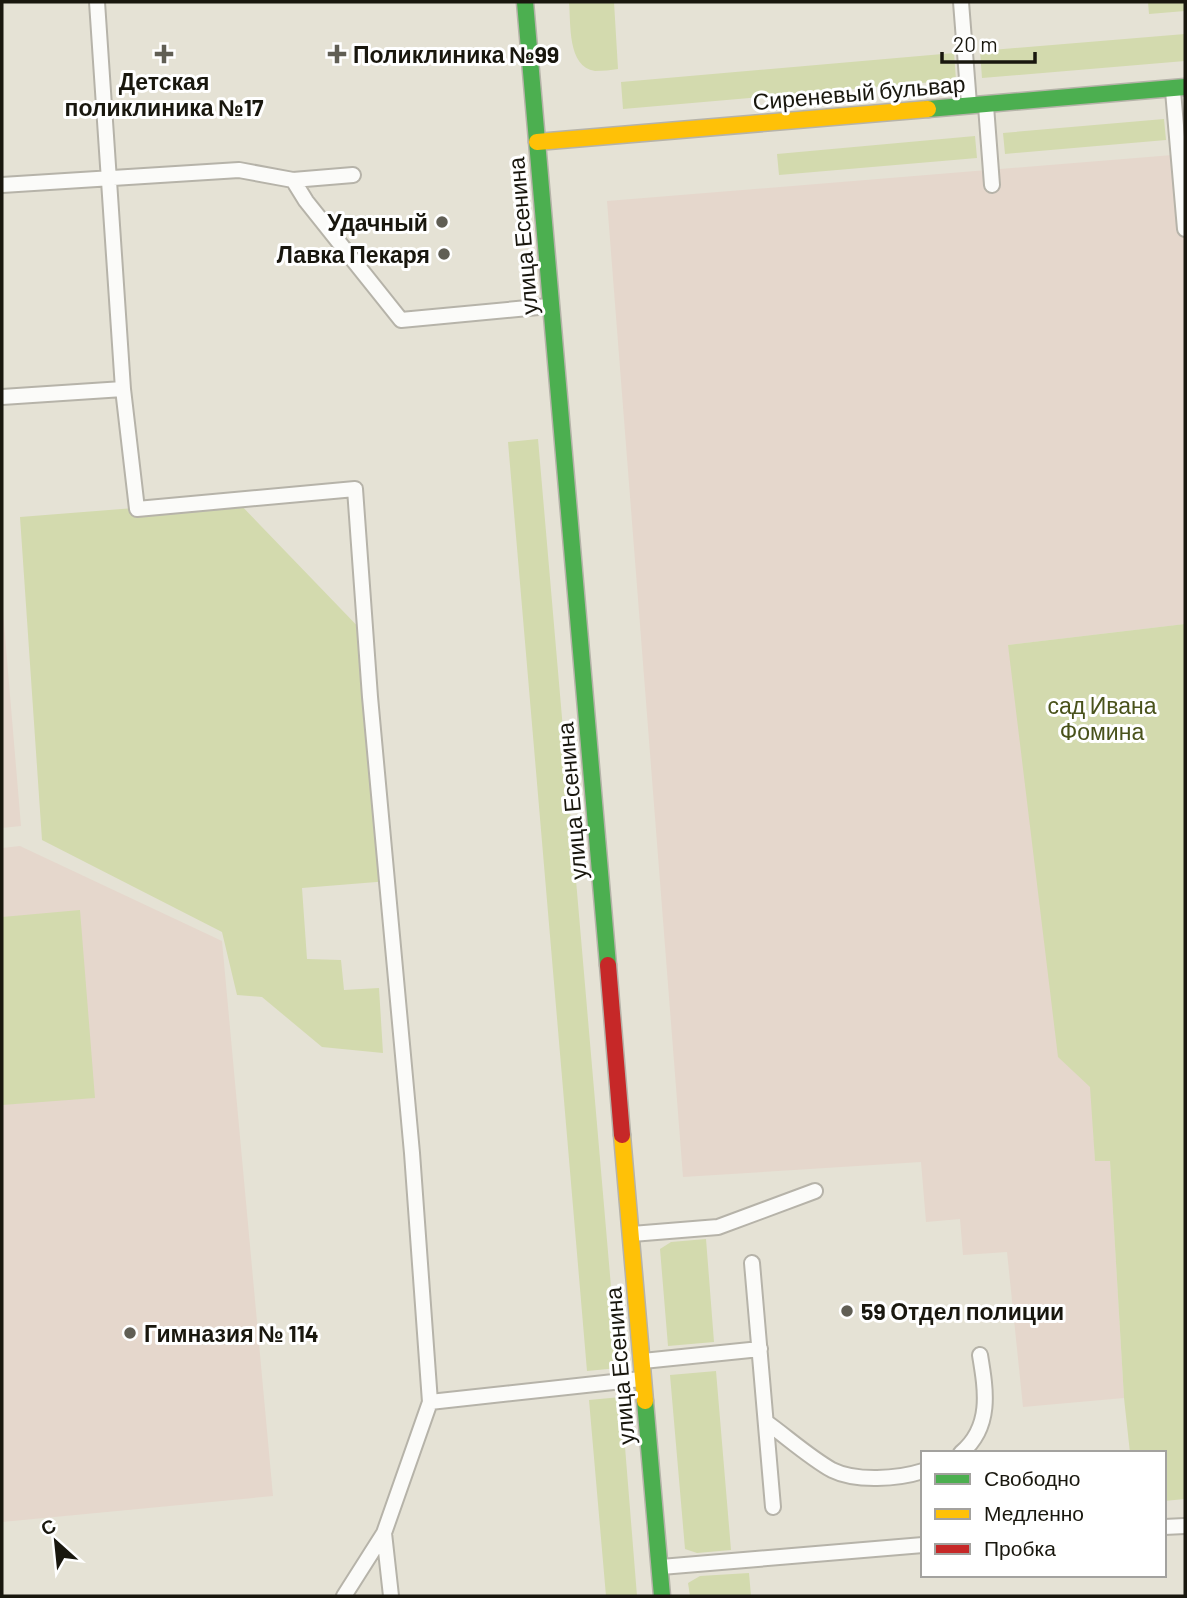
<svg xmlns="http://www.w3.org/2000/svg" width="1187" height="1598" font-family="Barlow,sans-serif">
<style>
.education{fill:#e5d7cc}
.green{fill:#d3daae}
.lines{fill:none;stroke-linecap:round;stroke-linejoin:round}
.lane-casing{stroke:#b6b3a9;stroke-width:18}
.fast-casing{stroke:#b6b3a9;stroke-width:19}
.slow-casing{stroke:#b6b3a9;stroke-width:19}
.jam-casing{stroke:#b6b3a9;stroke-width:19}
.lane{stroke:#fbfbf9;stroke-width:14}
.fast{stroke:#4caf50;stroke-width:16}
.slow{stroke:#ffc107;stroke-width:16}
.jam{stroke:#c62828;stroke-width:16}
.poi-dot{fill:#605e54;stroke:#fff;stroke-width:2.5}
.labels{text-anchor:middle;dominant-baseline:central;stroke-width:6;stroke-linejoin:round;paint-order:stroke}
.poi-label{font-size:23px;font-weight:bold;fill:#19170e;stroke:#fff;text-anchor:start}
.street-label{font-size:23px;fill:#19170e;stroke:#fff}
.park-label{font-size:23px;fill:#49521b;stroke:#fff}
</style>
<rect width="100%" height="100%" fill="#e5e2d5"/>
<!-- education -->
<path class="education" d="M 1185,154 L 1185,624 L 1008,645 L 1091,1086 L 1095,1161 L 1110,1161 L 1124,1398 L 1023,1407 L 1007,1252 L 963,1255 L 960,1219 L 926,1222 L 921,1162 L 683,1177 L 607,201 Z
M 2,600 L 21,826 L 2,828 Z
M 20,846 L 222,941 L 273,1496 L 2,1522 L 2,848 Z"/>
<!-- green -->
<path class="green" d="M 569,2 L 614,2 L 618,69 C 611,70 603,71 595,71 C 567,67 571,23 569,2 Z
M 1148,2 L 1185,2 L 1185,11 L 1149,14 Z
M 1185,34 L 1185,61 L 982,78 L 980,51 Z
M 954,53 L 956,80 L 623,109 L 621,82 Z
M 1164,119 L 1166,140 L 1005,154 L 1003,133 Z
M 975,136 L 977,158 L 779,175 L 777,154 Z
M 538,439 L 618,1368 L 587,1371 L 508,442 Z
M 236,500 L 367,636 L 389,881 L 302,888 L 307,959 L 341,960 L 344,990 L 379,988 L 383,1053 L 322,1047 L 262,997 L 237,995 L 222,932 L 42,840 L 20,517 Z
M 1185,624 L 1185,1499 L 1164,1501 L 1164,1453 L 1130,1453 L 1124,1398 L 1110,1161 L 1095,1161 L 1090,1087 L 1058,1057 L 1008,645 Z
M 80,910 L 95,1098 L 2,1105 L 2,917 Z
M 706,1239 L 714,1342 L 668,1346 L 660,1249 L 671,1242 Z
M 716,1371 L 731,1550 L 697,1553 L 685,1549 L 670,1375 Z
M 621,1397 L 637,1596 L 606,1596 L 589,1400 Z
M 749,1573 L 751,1596 L 690,1596 L 688,1583 L 700,1576 Z"/>
<g class="lines">
<defs>
<path id="lane" d="M 97,2 L 123,389 L 137,509 L 355,489 L 370,697 L 412,1153 L 430,1402 L 384,1533 L 344,1596
M 961,2 L 969,104
M 1173,91 L 1185,229
M 986,106 L 992,185
M 293,180 L 306,201 L 401,320 L 549,306
M 2,185 L 239,170 L 293,180 L 353,175
M 2,397 L 123,389
M 632,1234 L 718,1227 L 815,1191
M 752,1263 L 773,1507
M 643,1361 L 760,1349
M 430,1402 L 641,1379
M 766,1422 C 787,1437 809,1457 832,1470 C 856,1482 898,1479 923,1471
M 961,1453 C 992,1427 986,1391 980,1355
M 1164,1527 L 1185,1526
M 384,1533 L 391,1596
M 661,1567 L 923,1545"/>
<path id="fast" d="M 525,2 L 608,965
M 928,109 L 1185,87
M 645,1401 L 662,1596"/>
<path id="slow" d="M 537,142 L 928,109
M 622,1135 L 645,1401"/>
<path id="jam" d="M 608,965 L 622,1135"/>
</defs>
<!-- lane casing -->
<use href="#lane" class="lane-casing"/>
<!-- fast casing -->
<use href="#fast" class="fast-casing"/>
<!-- slow casing -->
<use href="#slow" class="slow-casing"/>
<!-- jam casing -->
<use href="#jam" class="jam-casing"/>
<!-- lane -->
<use href="#lane" class="lane"/>
<!-- fast -->
<use href="#fast" class="fast"/>
<!-- slow -->
<use href="#slow" class="slow"/>
<!-- jam -->
<use href="#jam" class="jam"/>
</g>
<!-- markers -->
<g class="poi-dot">
<path d="M160.5 43.5h7v7h7v7h-7v7h-7v-7h-7v-7h7z"/>
<path d="M333.5 43.5h7v7h7v7h-7v7h-7v-7h-7v-7h7z"/>
<circle cx="442" cy="222" r="7"/>
<circle cx="444" cy="254" r="7"/>
<circle cx="847" cy="1311" r="7"/>
<circle cx="130" cy="1333" r="7"/>
</g>
<g class="labels">
<!-- poi labels -->
<g class="poi-label">
<text x="353" y="54">Поликлиника №99</text>
<text x="164" y="81" text-anchor="middle">Детская<tspan x="164" dy="26">поликлиника №17</tspan></text>
<text x="428" y="222" text-anchor="end">Удачный</text>
<text x="430" y="254" text-anchor="end">Лавка Пекаря</text>
<text x="861" y="1311">59 Отдел полиции</text>
<text x="144" y="1333">Гимназия № 114</text>
</g>
<!-- street labels -->
<g class="street-label">
<text transform="translate(859 92) rotate(-5)">Сиреневый бульвар</text>
<text transform="translate(522 236) rotate(-95)">улица Есенина</text>
<text transform="translate(571 801) rotate(-95)">улица Есенина</text>
<text transform="translate(619 1366) rotate(-95)">улица Есенина</text>
</g>
<!-- park labels -->
<g class="park-label">
<text x="1102" y="705">сад Ивана<tspan x="1102" dy="26">Фомина</tspan></text>
</g>
</g>
<!-- border -->
<rect width="1187" height="1598" fill="none" stroke="#19170e" stroke-width="7"/>
<!-- legend -->
<rect x="921" y="1451" width="245" height="126" fill="#ffffff" stroke="#a3a29f" stroke-width="2"/>
<rect x="935" y="1474" width="35" height="10" fill="#4caf50" stroke="#a3a29f" stroke-width="2"/>
<text x="984" y="1486" font-size="21" fill="#19170e">Свободно</text>
<rect x="935" y="1509" width="35" height="10" fill="#ffc107" stroke="#a3a29f" stroke-width="2"/>
<text x="984" y="1521" font-size="21" fill="#19170e">Медленно</text>
<rect x="935" y="1544" width="35" height="10" fill="#c62828" stroke="#a3a29f" stroke-width="2"/>
<text x="984" y="1556" font-size="21" fill="#19170e">Пробка</text>
<!-- north arrow -->
<g transform="translate(56 1542) rotate(333)" stroke="#ffffff" stroke-width="5" paint-order="stroke">
<path d="M0-5L12 26L0 18L-12 26Z" fill="#19170e"/>
<text y="-10" font-size="19" font-weight="bold" text-anchor="middle" fill="#19170e">С</text>
</g>
<!-- scale -->
<path d="M942 52v10h93v-10" fill="none" stroke="#19170e" stroke-width="3.5"/>
<text x="953" y="52" font-size="21" fill="#19170e" stroke="#ffffff" stroke-width="5" paint-order="stroke">20 m</text>
</svg>
